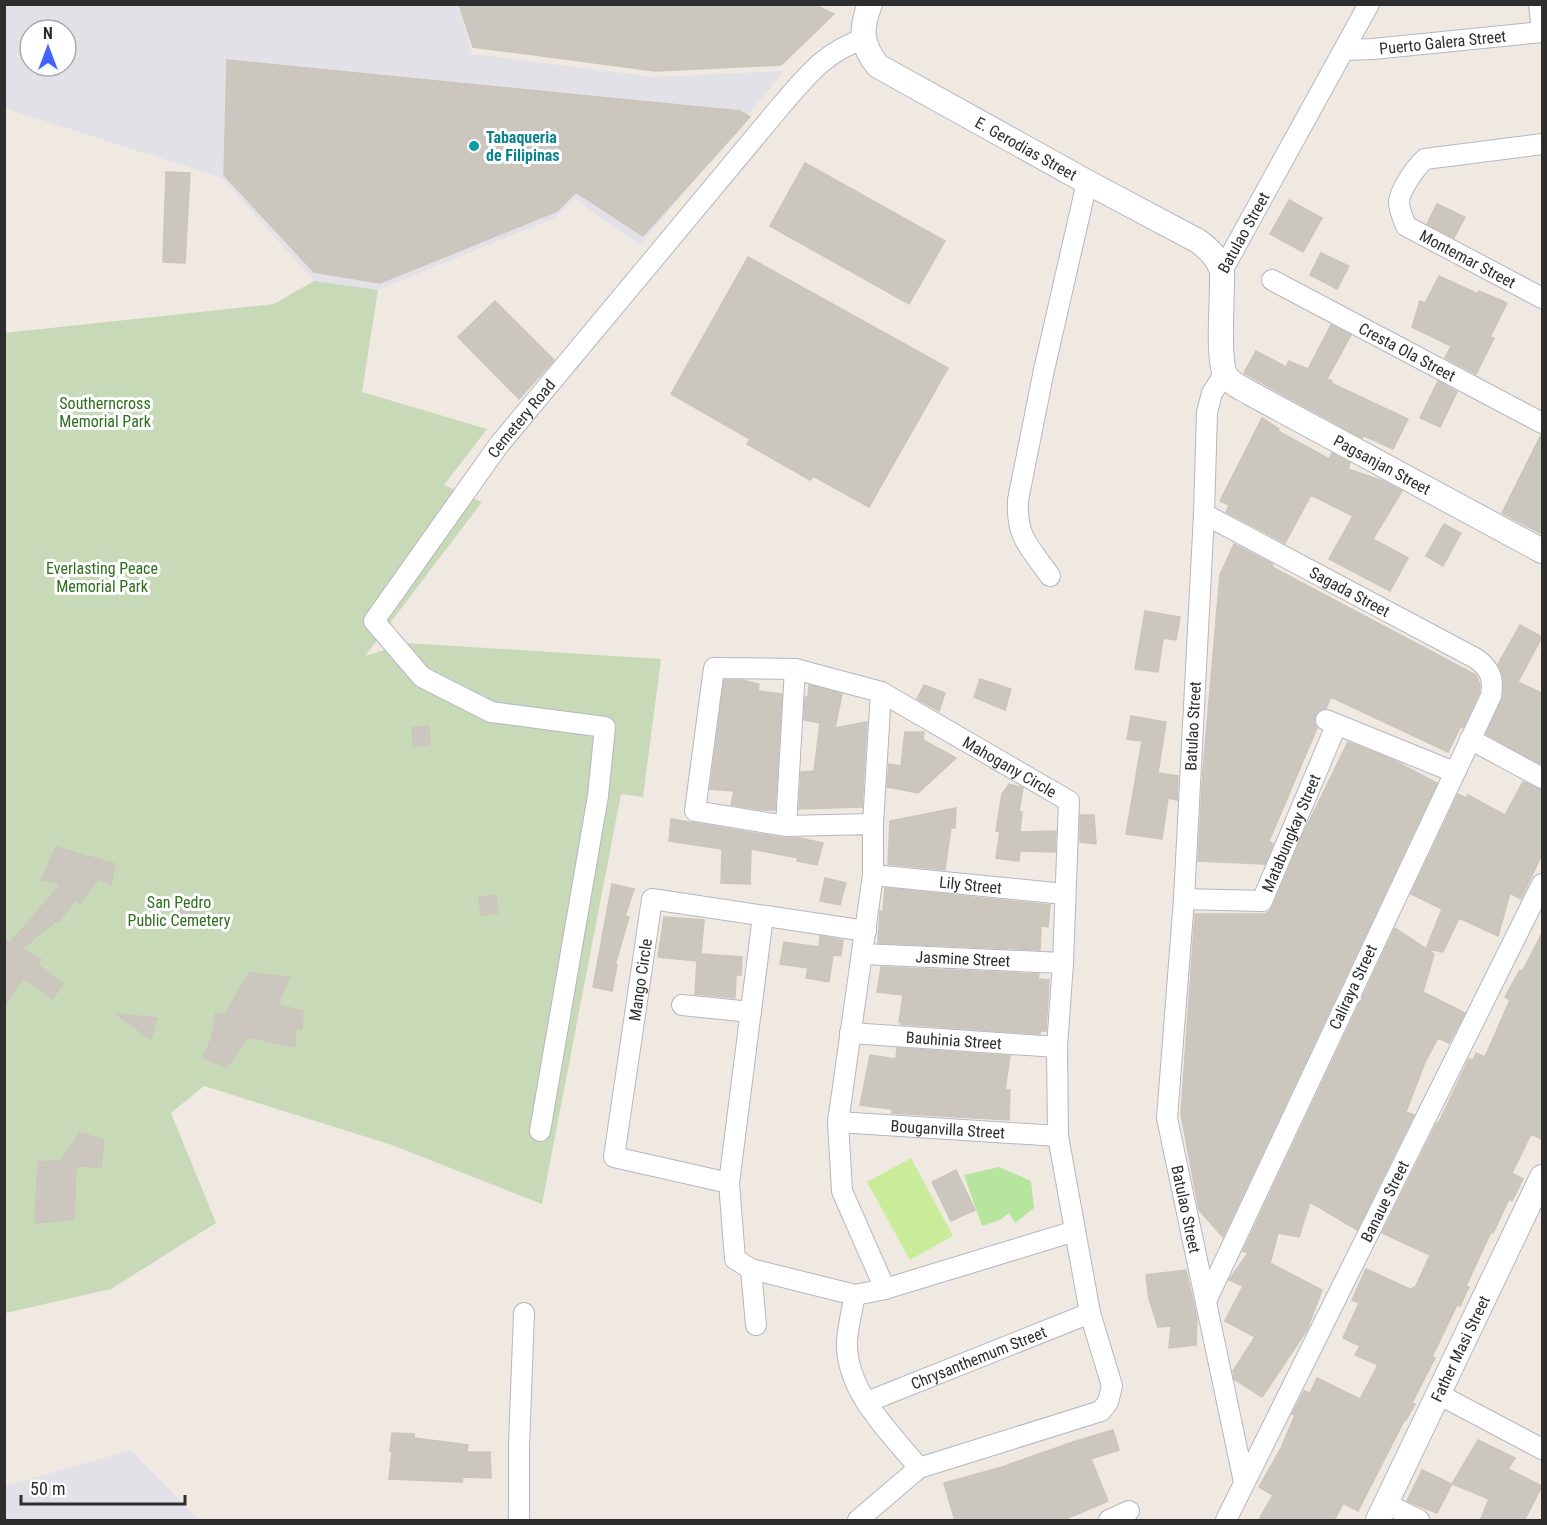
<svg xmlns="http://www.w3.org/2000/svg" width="1547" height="1525" font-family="'Roboto Condensed',sans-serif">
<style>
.industrial{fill:#e3e1e8;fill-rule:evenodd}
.green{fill:#b6e59e}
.cemetery{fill:#c8d9b8}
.pitch{fill:#c9ec9a}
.building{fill:#cbc7bf;stroke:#cbc5ba;stroke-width:1.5}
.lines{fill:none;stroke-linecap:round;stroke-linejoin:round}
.minor-casing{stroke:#b4b7c1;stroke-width:22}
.tertiary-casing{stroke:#b4b7c1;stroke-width:26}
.minor{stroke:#fff;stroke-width:20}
.tertiary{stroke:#fff;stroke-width:24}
.culture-dot{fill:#0f9aa8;stroke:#fff;stroke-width:2}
.labels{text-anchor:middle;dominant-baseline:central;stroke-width:6;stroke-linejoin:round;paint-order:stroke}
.street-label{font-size:16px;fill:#2e2e2e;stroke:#fff}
.culture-label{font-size:16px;font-weight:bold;fill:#0d838f;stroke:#fff;text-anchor:start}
.park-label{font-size:16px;fill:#2c6e1b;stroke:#fff}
</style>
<rect width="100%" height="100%" fill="#efe9e1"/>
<!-- industrial -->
<path class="industrial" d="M 5,4 L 459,5 L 472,54 L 654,77 L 784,71 L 640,245 L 575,199 L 554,218 L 378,290 L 314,281 L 222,178 L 5,108 ZM 30,30 L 66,30 L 66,66 L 30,66 Z
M 131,1450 L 199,1520 L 5,1520 L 5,1486 Z"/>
<!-- green -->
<path class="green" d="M 999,1167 L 1031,1181 L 1034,1208 L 1015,1223 L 1009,1213 L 1000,1220 L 982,1226 L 964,1175 Z"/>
<!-- cemetery -->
<path class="cemetery" d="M 314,281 L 378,290 L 362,392 L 487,429 L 444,485 L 482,502 L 365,656 L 407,643 L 661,659 L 643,797 L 621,794 L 542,1204 L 392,1145 L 204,1086 L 171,1113 L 216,1223 L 111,1289 L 5,1313 L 4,333 L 274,304 Z"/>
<!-- pitch -->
<path class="pitch" d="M 911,1158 L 953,1236 L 910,1260 L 867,1182 Z"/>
<!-- building -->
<path class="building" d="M 459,4 L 813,4 L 834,14 L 781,65 L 655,71 L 473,47 Z
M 227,60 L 740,111 L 750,117 L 643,236 L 576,192 L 557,211 L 380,283 L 314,272 L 224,175 Z
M 805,163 L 945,241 L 909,304 L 770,226 Z
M 166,172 L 190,173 L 185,263 L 163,262 Z
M 1289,200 L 1322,218 L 1303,252 L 1270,234 Z
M 1437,204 L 1465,217 L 1454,238 L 1427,224 Z
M 1321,253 L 1349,266 L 1337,289 L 1310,275 Z
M 748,257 L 948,368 L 869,507 L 813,476 L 810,480 L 747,444 L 750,439 L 671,394 Z
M 1439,276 L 1478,294 L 1479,291 L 1507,303 L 1490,337 L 1494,338 L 1476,374 L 1445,358 L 1451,346 L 1412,327 L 1420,301 L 1425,303 Z
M 495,301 L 554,360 L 519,399 L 458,337 Z
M 1331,325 L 1351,335 L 1327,379 L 1332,381 L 1331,383 L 1408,419 L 1393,449 L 1369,438 L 1363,436 L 1362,438 L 1244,373 L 1256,351 L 1286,367 L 1289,361 L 1308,369 Z
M 1438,381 L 1457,392 L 1440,427 L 1420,418 Z
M 1262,418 L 1279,429 L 1278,431 L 1329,459 L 1332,453 L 1350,463 L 1348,469 L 1383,481 L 1402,491 L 1373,539 L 1408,558 L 1390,591 L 1329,559 L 1353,516 L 1311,495 L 1285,543 L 1226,512 L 1229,505 L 1220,501 Z
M 1541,435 L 1542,435 L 1542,534 L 1502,513 Z
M 1444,524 L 1461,533 L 1443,566 L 1426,556 Z
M 1234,544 L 1273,564 L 1272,567 L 1476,675 L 1480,685 L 1479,693 L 1463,728 L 1461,726 L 1448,752 L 1331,697 L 1326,708 L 1319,710 L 1315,716 L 1314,722 L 1317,728 L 1269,841 L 1273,844 L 1265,864 L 1198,861 L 1203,770 L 1220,575 Z
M 1145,611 L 1180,617 L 1176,640 L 1163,638 L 1158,672 L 1135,669 Z
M 1520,625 L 1542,637 L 1518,682 L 1542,693 L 1542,765 L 1486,734 L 1503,697 L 1503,677 L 1498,664 Z
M 980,679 L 1011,689 L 1005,710 L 974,697 Z
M 724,680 L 742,680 L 759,684 L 758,691 L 782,694 L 775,810 L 764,810 L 731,805 L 734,791 L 710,789 Z
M 809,685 L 842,694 L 835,728 L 867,722 L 862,807 L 799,809 L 801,772 L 814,771 L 820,723 L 804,720 L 805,697 L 808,697 Z
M 924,685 L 945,693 L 939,711 L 917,699 Z
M 1131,716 L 1166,722 L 1158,773 L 1178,776 L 1177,800 L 1168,798 L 1162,839 L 1126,834 L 1142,741 L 1127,739 Z
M 429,726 L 430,745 L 414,746 L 412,728 Z
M 905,732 L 924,732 L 923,740 L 956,758 L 918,793 L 887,787 L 889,764 L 901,766 Z
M 1348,742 L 1393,760 L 1437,783 L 1223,1237 L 1199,1210 L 1181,1114 L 1195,914 L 1265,914 L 1269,911 L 1273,906 L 1302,836 Z
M 1523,782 L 1542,790 L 1542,854 L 1521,899 L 1510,893 L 1498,936 L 1459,918 L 1443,952 L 1426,949 L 1442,909 L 1411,894 L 1458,794 L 1466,798 L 1468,795 L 1505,815 Z
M 1009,784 L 1023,788 L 1019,811 L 1022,812 L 1020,832 L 1056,831 L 1055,852 L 1020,851 L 1019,861 L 996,858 L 1000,831 L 996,831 L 1002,794 Z
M 956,808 L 955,828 L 951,828 L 945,870 L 888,864 L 890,821 Z
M 1080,815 L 1094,815 L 1096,844 L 1080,842 Z
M 671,819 L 784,838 L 800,838 L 823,843 L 817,865 L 797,861 L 798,858 L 751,849 L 750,884 L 721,883 L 722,849 L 669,841 Z
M 56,847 L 115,864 L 111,885 L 98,879 L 80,903 L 76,899 L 58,922 L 57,920 L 22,949 L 41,959 L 37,964 L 63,984 L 52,999 L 24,978 L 4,1006 L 4,940 L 10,943 L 61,884 L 41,880 Z
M 825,878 L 846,883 L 840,905 L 820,901 Z
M 612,884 L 634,889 L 625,916 L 629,917 L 615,965 L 617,965 L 612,991 L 593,987 Z
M 885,888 L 1050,905 L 1048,927 L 1041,926 L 1040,950 L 878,943 L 880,911 L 883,911 Z
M 496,895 L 498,913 L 481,915 L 479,897 Z
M 181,902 L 200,906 L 191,930 L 170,921 Z
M 664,917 L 704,920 L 701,954 L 742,957 L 741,975 L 736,975 L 735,998 L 695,994 L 697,961 L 658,957 Z
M 1395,928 L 1434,954 L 1423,992 L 1465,1013 L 1449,1043 L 1438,1038 L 1425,1062 L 1406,1112 L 1414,1115 L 1357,1230 L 1310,1202 L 1299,1237 L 1278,1233 L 1270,1263 L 1322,1290 L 1307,1330 L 1262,1397 L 1234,1379 L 1233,1371 L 1255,1337 L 1225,1321 L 1243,1286 L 1229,1280 L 1248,1253 L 1243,1251 Z
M 1542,933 L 1542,1139 L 1531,1134 L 1512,1173 L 1523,1179 L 1512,1201 L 1509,1199 L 1493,1233 L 1491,1232 L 1466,1286 L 1469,1287 L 1460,1306 L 1457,1305 L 1432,1357 L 1435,1358 L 1412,1403 L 1415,1404 L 1406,1420 L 1405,1419 L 1358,1511 L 1343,1503 L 1334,1521 L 1258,1521 L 1273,1495 L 1259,1487 L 1281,1448 L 1295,1415 L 1292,1414 L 1304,1391 L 1310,1393 L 1317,1378 L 1360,1399 L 1378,1365 L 1355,1355 L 1360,1346 L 1343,1338 L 1359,1303 L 1352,1300 L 1366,1269 L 1412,1290 L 1413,1287 L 1415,1288 L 1430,1255 L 1382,1233 L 1437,1123 L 1438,1124 L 1469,1059 L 1473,1060 L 1476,1053 L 1485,1057 L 1510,1000 L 1505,997 L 1520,970 L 1522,972 Z
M 820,936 L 843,940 L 841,956 L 833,955 L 829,982 L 806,978 L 808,968 L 780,964 L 784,942 L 819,947 Z
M 881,967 L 1039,974 L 1038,979 L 1049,980 L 1046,1031 L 1040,1031 L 1040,1034 L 901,1024 L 901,1022 L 899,1022 L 903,995 L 877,992 Z
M 249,973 L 289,977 L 278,1005 L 303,1011 L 302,1029 L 296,1027 L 295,1047 L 248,1037 L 227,1067 L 203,1058 L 212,1037 L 216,1013 L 225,1015 Z
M 116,1014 L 157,1018 L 151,1039 Z
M 897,1048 L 1010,1056 L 1005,1090 L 1010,1090 L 1009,1120 L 892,1113 L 892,1109 L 860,1105 L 870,1055 L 896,1059 Z
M 80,1133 L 104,1140 L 101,1167 L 76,1166 L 74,1219 L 35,1223 L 38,1162 L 61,1160 Z
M 956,1170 L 975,1210 L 951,1221 L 932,1182 Z
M 1186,1270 L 1197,1318 L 1196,1345 L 1169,1348 L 1171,1326 L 1158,1327 L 1149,1299 L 1146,1275 Z
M 1113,1430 L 1119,1450 L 1091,1459 L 1108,1501 L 1061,1521 L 955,1521 L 944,1483 L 1002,1467 L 1073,1442 Z
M 392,1433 L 414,1434 L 414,1438 L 468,1445 L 467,1452 L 490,1452 L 491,1478 L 463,1477 L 462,1482 L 389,1479 L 392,1452 L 390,1451 Z
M 1478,1440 L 1515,1458 L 1508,1469 L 1542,1486 L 1524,1521 L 1480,1521 L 1489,1499 L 1452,1484 Z
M 1422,1470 L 1452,1484 L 1437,1513 L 1407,1501 Z"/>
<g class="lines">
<defs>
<g id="minor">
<path d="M 1539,4 L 1542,32"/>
<path id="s1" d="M 1344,50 L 1373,49 L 1542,32"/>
<path id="s2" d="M 1542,144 L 1425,159 C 1416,167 1400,189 1399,202 C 1399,210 1403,218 1406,226 L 1542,298"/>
<path id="s3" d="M 1222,271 L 1369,4"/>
<path id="s4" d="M 1272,280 L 1542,423"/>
<path id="s5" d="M 1225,373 L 1212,393 L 1207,412 L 1204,514 L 1184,899 L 1167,1118 L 1244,1482"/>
<path id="s6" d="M 1204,514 L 1475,658 C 1490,668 1494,678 1491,696 L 1206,1301"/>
<path d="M 1050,576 C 1030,547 1016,538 1018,500 L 1044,370 L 1087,182"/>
<path d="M 1326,720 L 1454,772"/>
<path d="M 1470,739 L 1542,778"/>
<path d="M 873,824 L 881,692"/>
<path d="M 786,826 L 795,669"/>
<path id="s7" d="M 873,875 L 1065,894"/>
<path id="s8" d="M 1184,899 L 1262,901 L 1336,726"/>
<path d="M 763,916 L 729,1183 L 735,1259 L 751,1269 L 855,1295"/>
<path id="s9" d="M 863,954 L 1063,963"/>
<path d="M 682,1005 L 751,1012"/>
<path id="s10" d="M 850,1033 L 1057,1047"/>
<path id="s11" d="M 838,1122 L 1058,1136"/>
<path id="s12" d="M 540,1131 L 598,796 L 605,727 L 491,712 L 422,677 L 374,621 L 498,446 L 780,107 C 805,78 825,51 864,39"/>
<path id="s13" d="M 729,1183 L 614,1157 L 652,899 L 866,931"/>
<path d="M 751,1269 L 756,1325"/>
<path id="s14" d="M 885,1289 L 842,1191 L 838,1122 L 873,875 L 873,824 L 786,826 L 695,811 L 714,668 L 795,669 L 881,692 L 1069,801 L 1063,963 L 1057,1047 L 1058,1136 L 1090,1313 L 1112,1386 L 1108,1402 L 1101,1411 L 919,1468"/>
<path d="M 1438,1394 L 1542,1449"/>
<path id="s15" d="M 867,1402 L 1090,1313"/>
<path d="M 1387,1504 L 1419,1520"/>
<path d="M 519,1520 L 519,1445 L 524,1313"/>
<path d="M 858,1520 L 919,1468 C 890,1432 845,1391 847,1341 C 848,1326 852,1310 855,1295 L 885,1289 L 1075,1231"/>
<path d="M 1109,1520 L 1129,1511"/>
<path id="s16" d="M 1226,1520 L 1542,884"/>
</g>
<g id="tertiary">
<path id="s17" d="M 870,4 C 860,29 861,45 878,66 L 1087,182 L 1198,241 C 1210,250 1217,257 1222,271 C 1223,294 1217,356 1225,374 C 1229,383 1242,388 1250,393 L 1542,551"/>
<path id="s18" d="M 1378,1520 L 1542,1177"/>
</g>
</defs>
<!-- minor casing -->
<use href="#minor" class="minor-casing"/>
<!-- tertiary casing -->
<use href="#tertiary" class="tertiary-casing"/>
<!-- minor -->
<use href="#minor" class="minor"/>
<!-- tertiary -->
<use href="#tertiary" class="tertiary"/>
</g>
<!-- markers -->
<circle class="culture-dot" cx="474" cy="146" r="6"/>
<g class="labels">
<!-- street labels -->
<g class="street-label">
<text stroke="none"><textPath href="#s1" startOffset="99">Puerto Galera Street</textPath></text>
<text stroke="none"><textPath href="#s17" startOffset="236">E. Gerodias Street</textPath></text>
<text stroke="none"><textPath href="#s3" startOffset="44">Batulao Street</textPath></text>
<text stroke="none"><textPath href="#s2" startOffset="264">Montemar Street</textPath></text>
<text stroke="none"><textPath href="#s4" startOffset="153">Cresta Ola Street</textPath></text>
<text stroke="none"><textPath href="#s12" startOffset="926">Cemetery Road</textPath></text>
<text stroke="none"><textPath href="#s17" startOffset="756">Pagsanjan Street</textPath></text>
<text stroke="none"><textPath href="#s6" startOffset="165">Sagada Street</textPath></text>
<text transform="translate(1193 726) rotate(-87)">Batulao Street</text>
<text stroke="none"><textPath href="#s14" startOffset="1119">Mahogany Circle</textPath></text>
<text stroke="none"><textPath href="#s8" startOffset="152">Matabungkay Street</textPath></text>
<text stroke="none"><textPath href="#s7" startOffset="98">Lily Street</textPath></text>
<text stroke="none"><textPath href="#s9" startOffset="100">Jasmine Street</textPath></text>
<text stroke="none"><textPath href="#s13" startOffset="297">Mango Circle</textPath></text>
<text transform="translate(1353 987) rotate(-65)">Caliraya Street</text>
<text stroke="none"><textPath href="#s10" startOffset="104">Bauhinia Street</textPath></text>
<text stroke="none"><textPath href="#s11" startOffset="110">Bouganvilla Street</textPath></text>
<text stroke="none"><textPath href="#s16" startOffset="356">Banaue Street</textPath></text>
<text stroke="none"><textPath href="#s5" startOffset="844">Batulao Street</textPath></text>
<text stroke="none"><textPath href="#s18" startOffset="190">Father Masi Street</textPath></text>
<text stroke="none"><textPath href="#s15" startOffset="120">Chrysanthemum Street</textPath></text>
</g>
<!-- culture labels -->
<g class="culture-label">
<text x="486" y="137">Tabaqueria<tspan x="486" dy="18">de Filipinas</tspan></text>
</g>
<!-- park labels -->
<g class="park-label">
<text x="105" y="403">Southerncross<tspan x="105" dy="18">Memorial Park</tspan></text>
<text x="102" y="568">Everlasting Peace<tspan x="102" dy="18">Memorial Park</tspan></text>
<text x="179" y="902">San Pedro<tspan x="179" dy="18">Public Cemetery</tspan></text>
</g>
</g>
<!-- border -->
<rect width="1547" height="1525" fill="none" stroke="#2e2e2e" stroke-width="12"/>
<!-- north arrow -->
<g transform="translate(48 48)"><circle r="28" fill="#ffffff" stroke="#ababab" stroke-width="1.5"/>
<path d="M0-4.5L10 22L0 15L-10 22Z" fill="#4264fb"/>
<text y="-9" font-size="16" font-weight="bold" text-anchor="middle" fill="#2e2e2e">N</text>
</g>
<!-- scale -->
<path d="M21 1495v9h164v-9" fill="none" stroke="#2e2e2e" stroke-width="3"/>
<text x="30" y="1495" font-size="18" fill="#2e2e2e" stroke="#ffffff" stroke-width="4.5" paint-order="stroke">50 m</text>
</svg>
